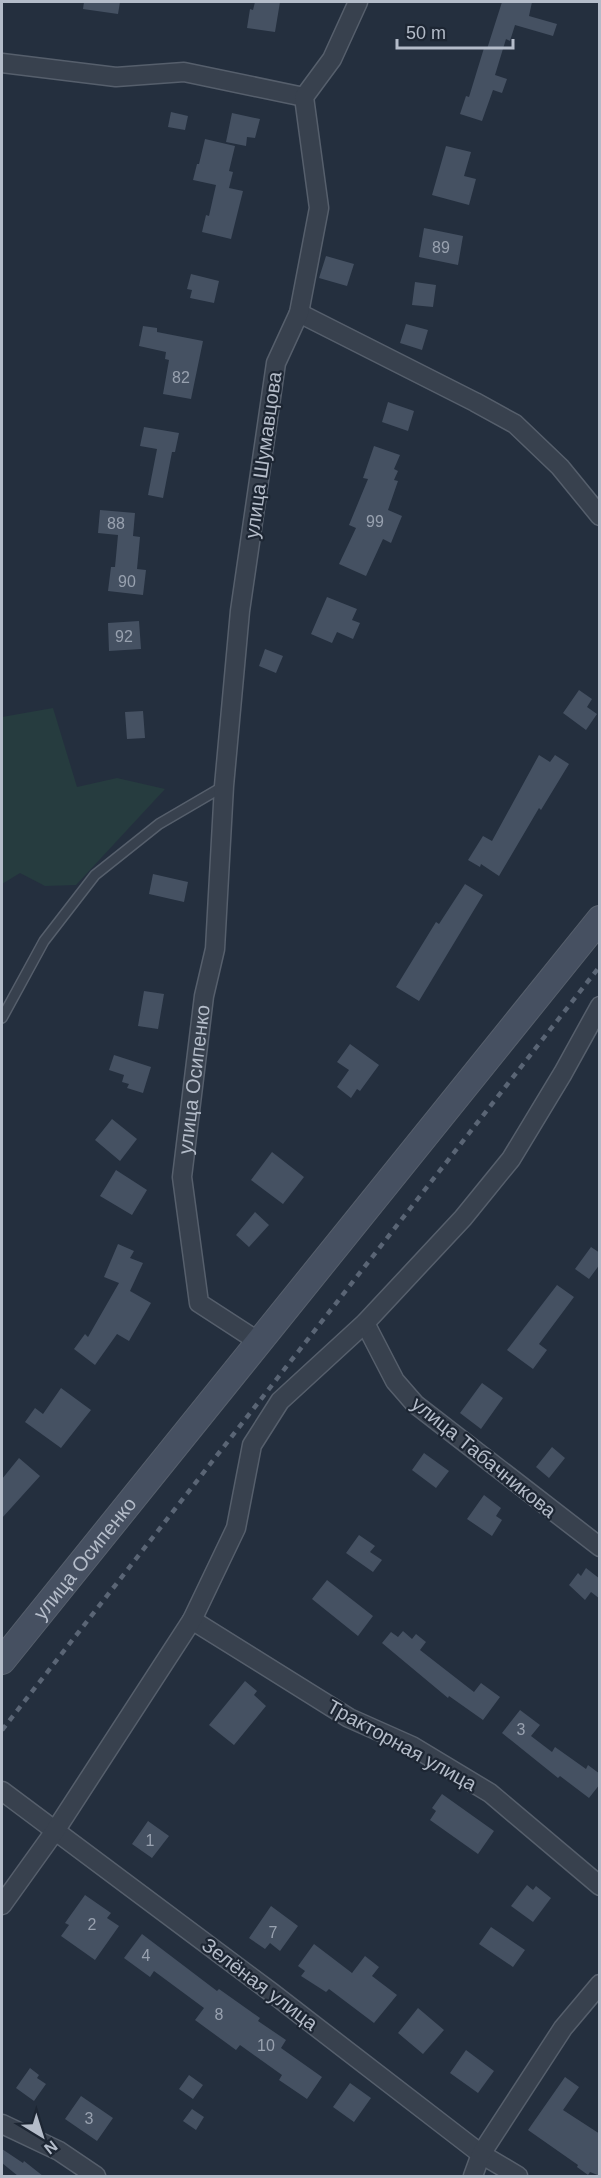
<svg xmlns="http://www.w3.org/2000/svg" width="601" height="2178" font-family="Arial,sans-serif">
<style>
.green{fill:#263c3f}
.building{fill:#455162}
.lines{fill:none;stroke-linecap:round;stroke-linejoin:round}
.lane-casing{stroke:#565f6c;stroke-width:12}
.street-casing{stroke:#565f6c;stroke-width:21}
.secondary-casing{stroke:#565f6c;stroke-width:28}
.lane{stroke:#38414e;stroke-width:9}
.street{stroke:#38414e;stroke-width:18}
.secondary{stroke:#465061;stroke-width:26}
.rail{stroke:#5a6575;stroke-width:4.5;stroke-dasharray:6 6;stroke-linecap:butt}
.labels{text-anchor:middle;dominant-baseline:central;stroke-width:4.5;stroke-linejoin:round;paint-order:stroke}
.number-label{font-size:16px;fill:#98a1af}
.street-label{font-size:20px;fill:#b4bcc9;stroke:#1d2633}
</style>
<rect width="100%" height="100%" fill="#242f3e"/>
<!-- green -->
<path class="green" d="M 53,708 L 77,787 L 117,778 L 165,789 L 76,885 L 45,886 L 20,873 L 2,884 L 2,717 Z"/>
<!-- building -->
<path class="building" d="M 84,2 L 120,2 L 118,14 L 83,9 Z
M 255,2 L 280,2 L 275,32 L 247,28 L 250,9 L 253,10 Z
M 502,2 L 532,2 L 529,16 L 557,24 L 553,36 L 515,25 L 510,41 L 506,39 L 495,75 L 507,79 L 502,93 L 493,90 L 482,121 L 460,114 L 466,96 L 469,97 L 484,48 L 487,49 Z
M 171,112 L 188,116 L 185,130 L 168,127 Z
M 232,113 L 260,119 L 255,138 L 247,137 L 246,146 L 226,142 Z
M 205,139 L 235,146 L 229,171 L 233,172 L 229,188 L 243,191 L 231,239 L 202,232 L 206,215 L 209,216 L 216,185 L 193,180 L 197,164 L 199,164 Z
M 446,146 L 471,152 L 464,176 L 476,179 L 469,205 L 432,195 Z
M 424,228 L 463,236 L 458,265 L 419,257 Z
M 326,256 L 354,264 L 347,286 L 319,278 Z
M 191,274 L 219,281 L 214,303 L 190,298 L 192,290 L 187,289 Z
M 415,282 L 436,285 L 433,307 L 412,305 Z
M 406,324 L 428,330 L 422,350 L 400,343 Z
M 143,326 L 157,328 L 157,332 L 203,341 L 191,399 L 163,394 L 169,360 L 165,359 L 166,352 L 139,346 Z
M 388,402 L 414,411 L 408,431 L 382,422 Z
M 144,427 L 179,433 L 175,452 L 172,452 L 163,498 L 148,495 L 157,449 L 140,446 Z
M 374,446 L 400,455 L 394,469 L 398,471 L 394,480 L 398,481 L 388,510 L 402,516 L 391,543 L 383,539 L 366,576 L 339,564 L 356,528 L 349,525 L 368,479 L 363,478 Z
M 100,510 L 135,513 L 133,536 L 140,537 L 137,569 L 146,570 L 143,595 L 108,591 L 111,567 L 115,567 L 118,535 L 98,533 Z
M 327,597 L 357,609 L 352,620 L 360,623 L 353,639 L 337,632 L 332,643 L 311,634 Z
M 139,621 L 141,649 L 109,651 L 108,623 Z
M 265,649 L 283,656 L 276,673 L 259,666 Z
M 579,690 L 592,699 L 587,707 L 597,714 L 586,730 L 563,713 Z
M 143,711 L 145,738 L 127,739 L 125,712 Z
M 539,755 L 550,762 L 555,755 L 569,764 L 541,810 L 539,808 L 499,876 L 481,864 L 480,867 L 468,860 L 483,836 L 492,841 Z
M 153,874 L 188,882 L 184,902 L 149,894 Z
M 465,884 L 483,895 L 419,1001 L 396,987 L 436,922 L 439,924 Z
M 144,991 L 164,994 L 158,1029 L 138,1026 Z
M 350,1044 L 379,1065 L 360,1091 L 357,1089 L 351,1098 L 337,1087 L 349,1070 L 337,1062 Z
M 114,1055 L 151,1067 L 143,1093 L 127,1088 L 129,1084 L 122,1082 L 124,1075 L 109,1070 Z
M 112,1119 L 137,1139 L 120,1161 L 95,1140 Z
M 272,1152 L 304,1177 L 283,1204 L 251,1180 Z
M 116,1170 L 147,1190 L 132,1215 L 100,1196 Z
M 255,1212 L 269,1225 L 249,1247 L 236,1235 Z
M 118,1244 L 134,1251 L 130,1258 L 143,1263 L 130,1291 L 151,1303 L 129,1341 L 117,1334 L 95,1365 L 74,1349 L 85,1334 L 88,1337 L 119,1283 L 104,1277 Z
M 591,1247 L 600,1253 L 600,1264 L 589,1279 L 575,1269 Z
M 557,1285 L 574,1297 L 539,1344 L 547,1350 L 533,1369 L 507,1350 Z
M 482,1383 L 503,1398 L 481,1429 L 460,1413 Z
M 61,1388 L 91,1410 L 61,1448 L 25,1422 L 35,1408 L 43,1414 Z
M 552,1447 L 565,1458 L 549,1478 L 536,1467 Z
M 424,1453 L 449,1471 L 436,1488 L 412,1470 Z
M 19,1458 L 40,1476 L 2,1518 L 2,1479 Z
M 484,1495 L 501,1508 L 496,1516 L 502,1520 L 492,1536 L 467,1519 Z
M 359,1535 L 375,1546 L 370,1552 L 382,1560 L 373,1572 L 346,1553 Z
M 586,1568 L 600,1579 L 600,1599 L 591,1592 L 585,1600 L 569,1585 L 578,1573 L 581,1576 Z
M 327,1580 L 373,1616 L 358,1636 L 312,1599 Z
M 403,1631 L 412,1639 L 416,1634 L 426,1642 L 420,1650 L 474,1692 L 481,1683 L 500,1697 L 483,1720 L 449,1696 L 448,1698 L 382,1643 L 391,1632 L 398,1637 Z
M 245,1681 L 257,1691 L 254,1695 L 266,1706 L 234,1745 L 209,1725 Z
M 520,1710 L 540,1725 L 531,1736 L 552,1752 L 555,1747 L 586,1769 L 588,1765 L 600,1774 L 600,1784 L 589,1798 L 560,1776 L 558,1778 L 502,1733 Z
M 442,1794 L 494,1831 L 478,1854 L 430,1820 L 436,1811 L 432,1808 Z
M 148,1821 L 169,1836 L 152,1858 L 132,1844 Z
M 527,1885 L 533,1890 L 536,1886 L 551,1898 L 533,1922 L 511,1906 Z
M 85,1895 L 111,1913 L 107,1918 L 119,1926 L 95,1960 L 61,1936 L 69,1925 L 65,1923 Z
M 271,1906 L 298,1926 L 280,1951 L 270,1943 L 265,1949 L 249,1938 Z
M 491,1927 L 525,1950 L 513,1967 L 479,1944 Z
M 142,1934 L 217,1991 L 219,1989 L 260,2018 L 258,2021 L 286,2040 L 281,2048 L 322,2077 L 307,2099 L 279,2080 L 282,2075 L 240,2045 L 236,2050 L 195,2020 L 204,2008 L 154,1971 L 150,1977 L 124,1958 Z
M 314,1944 L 352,1973 L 365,1956 L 379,1967 L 372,1976 L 397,1995 L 374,2023 L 329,1989 L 326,1992 L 301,1976 L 305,1971 L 298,1966 Z
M 418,2008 L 444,2030 L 423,2054 L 398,2033 Z
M 466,2050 L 494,2071 L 478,2093 L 450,2073 Z
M 30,2068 L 39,2075 L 37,2078 L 46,2084 L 34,2101 L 16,2088 Z
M 189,2075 L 203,2085 L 193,2099 L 179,2089 Z
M 565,2077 L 579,2087 L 563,2110 L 600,2134 L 600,2176 L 590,2172 L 588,2175 L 577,2167 L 578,2165 L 528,2130 Z
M 350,2083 L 371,2098 L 354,2122 L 333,2107 Z
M 81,2096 L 113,2118 L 97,2141 L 65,2119 Z
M 192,2109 L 204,2117 L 196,2130 L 183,2121 Z
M 2,2149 L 23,2163 L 24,2161 L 43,2176 L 18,2176 L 2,2163 Z"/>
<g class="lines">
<defs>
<path id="lane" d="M 2,1018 L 44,941 L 95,875 L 159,824 L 224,786"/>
<g id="street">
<path d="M 2,63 L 116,77 L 184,72 L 304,97"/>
<path d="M 299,313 L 475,402 L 515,424 L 560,467 L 600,516"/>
<path d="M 365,1323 L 395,1381 L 415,1404 L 600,1547"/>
<path id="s1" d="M 259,1342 L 199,1303 L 182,1177 L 204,996 L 215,949 L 224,786 L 240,611 L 276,363 L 299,313 L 319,208 L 304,97 L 332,59 L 358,2"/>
<path d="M 192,1620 L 349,1718 L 412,1746 L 490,1793 L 600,1886"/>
<path d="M 2,1791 L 271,1992 L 481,2154 L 518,2176"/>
<path d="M 2,1905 L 55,1831 L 192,1620 L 236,1528 L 252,1445 L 280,1401 L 365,1323 L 463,1218 L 511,1159 L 563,1073 L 600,1006"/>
<path d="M 2,2124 L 59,2151 L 96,2176"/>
<path d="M 473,2176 L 481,2154 L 563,2028 L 600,1984"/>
</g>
<g id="secondary">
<path id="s2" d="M 2,1661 L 600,919"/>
</g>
</defs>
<!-- lane casing -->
<use href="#lane" class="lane-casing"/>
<!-- street casing -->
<use href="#street" class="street-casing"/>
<!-- secondary casing -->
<use href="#secondary" class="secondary-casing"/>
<!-- lane -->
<use href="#lane" class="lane"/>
<!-- street -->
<use href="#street" class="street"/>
<!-- secondary -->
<use href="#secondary" class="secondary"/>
<!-- rail -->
<path class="rail" d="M 2,1730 L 600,966"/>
</g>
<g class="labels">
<!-- number labels -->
<g class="number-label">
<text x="441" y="247">89</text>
<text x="181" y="377">82</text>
<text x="375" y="521">99</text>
<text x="116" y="523">88</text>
<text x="127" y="581">90</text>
<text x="124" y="636">92</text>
<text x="521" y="1729">3</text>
<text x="150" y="1840">1</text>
<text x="92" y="1924">2</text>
<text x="273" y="1932">7</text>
<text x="146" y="1955">4</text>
<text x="219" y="2014">8</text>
<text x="266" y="2045">10</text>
<text x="89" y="2118">3</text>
</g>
<!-- street labels -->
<g class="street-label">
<text transform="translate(263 455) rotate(-82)">улица Шумавцова</text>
<text stroke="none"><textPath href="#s1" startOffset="297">улица Осипенко</textPath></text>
<text transform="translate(484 1457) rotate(39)">улица Табачникова</text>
<text stroke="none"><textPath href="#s2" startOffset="132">улица Осипенко</textPath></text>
<text transform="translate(402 1745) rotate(29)">Тракторная улица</text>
<text transform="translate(260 1984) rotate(37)">Зелёная улица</text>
</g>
</g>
<!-- border -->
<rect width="601" height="2178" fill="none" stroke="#b4bcc9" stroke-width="6"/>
<!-- north arrow -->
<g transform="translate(42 2136) rotate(142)" stroke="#1d2633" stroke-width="4.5" paint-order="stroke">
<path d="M0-4.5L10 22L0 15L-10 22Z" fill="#b4bcc9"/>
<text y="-9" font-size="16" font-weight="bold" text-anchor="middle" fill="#b4bcc9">N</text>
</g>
<!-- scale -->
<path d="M397 39v9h116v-9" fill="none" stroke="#b4bcc9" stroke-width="3"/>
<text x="406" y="39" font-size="18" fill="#b4bcc9" stroke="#1d2633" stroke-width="4.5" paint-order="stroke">50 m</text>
</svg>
